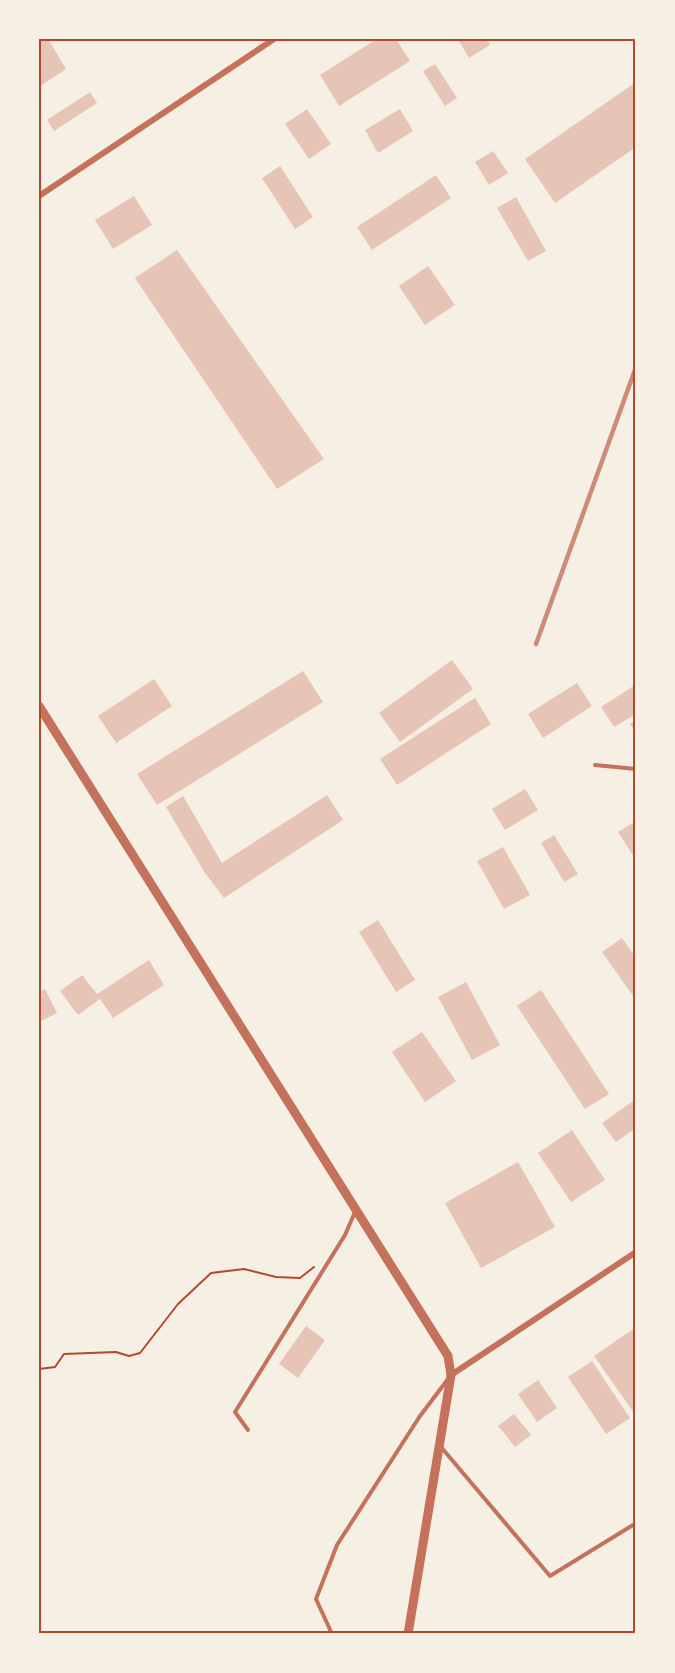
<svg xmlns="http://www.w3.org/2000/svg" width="675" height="1673" font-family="Ubuntu,sans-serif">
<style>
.building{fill:#e6c5b7}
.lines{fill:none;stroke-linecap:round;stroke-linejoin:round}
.path{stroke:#b5482f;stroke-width:2}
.service{stroke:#c5725c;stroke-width:4}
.minor{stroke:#c5725c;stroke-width:6}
.tertiary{stroke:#c5725c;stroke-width:9}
.rail{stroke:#cf8b77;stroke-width:4.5}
.neatline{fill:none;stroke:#b5482f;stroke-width:2}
</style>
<rect width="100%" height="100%" fill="#f6efe4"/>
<!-- building -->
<path class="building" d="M 39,39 L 48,39 L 66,69 L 39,87 Z
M 377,39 L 396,39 L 410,61 L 339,106 L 320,75 Z
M 458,39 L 487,39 L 490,45 L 469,58 Z
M 435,64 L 457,98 L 445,106 L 423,71 Z
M 636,82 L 636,147 L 555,203 L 525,159 Z
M 90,92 L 97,103 L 54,131 L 47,120 Z
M 307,109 L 331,144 L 309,159 L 285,124 Z
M 400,109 L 413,131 L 378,153 L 365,130 Z
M 493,151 L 508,173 L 489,185 L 475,162 Z
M 280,166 L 313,217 L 295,229 L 262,178 Z
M 436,175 L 451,198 L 372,250 L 357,227 Z
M 134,196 L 152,225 L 113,249 L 95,220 Z
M 516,197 L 546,251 L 528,261 L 497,208 Z
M 177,250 L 324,459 L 277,489 L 135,278 Z
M 428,266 L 455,305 L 425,325 L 399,286 Z
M 452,660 L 473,689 L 400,742 L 379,713 Z
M 303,671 L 323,702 L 157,805 L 137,774 Z
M 154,679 L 172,706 L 116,743 L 98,716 Z
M 577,683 L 592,706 L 543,738 L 528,714 Z
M 635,685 L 636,714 L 614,727 L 601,707 Z
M 475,698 L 491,724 L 397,785 L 380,759 Z
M 636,720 L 636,733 L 630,724 Z
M 525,789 L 538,810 L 505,830 L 492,809 Z
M 327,795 L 343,820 L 224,898 L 205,873 L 166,807 L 183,796 L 222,863 Z
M 636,821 L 636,860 L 618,832 Z
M 554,835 L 578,874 L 564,882 L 541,843 Z
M 503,847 L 530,895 L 504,909 L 477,861 Z
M 378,920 L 415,980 L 396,992 L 359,932 Z
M 622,938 L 636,958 L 636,1000 L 602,952 Z
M 149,960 L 164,985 L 113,1018 L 100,999 L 78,1015 L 60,991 L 82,975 L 97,994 Z
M 466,982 L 500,1045 L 472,1060 L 438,997 Z
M 45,989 L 57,1013 L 39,1022 L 39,992 Z
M 541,990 L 609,1094 L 585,1109 L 517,1006 Z
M 422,1032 L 456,1081 L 425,1102 L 392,1052 Z
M 636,1099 L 636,1128 L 616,1142 L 602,1123 Z
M 572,1130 L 605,1180 L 571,1202 L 538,1153 Z
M 518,1162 L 555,1227 L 481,1268 L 445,1203 Z
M 306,1326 L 325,1340 L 298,1378 L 279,1364 Z
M 636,1327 L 636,1416 L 594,1356 Z
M 592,1361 L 630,1418 L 606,1434 L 568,1377 Z
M 538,1380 L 557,1408 L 537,1422 L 518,1394 Z
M 514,1414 L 531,1435 L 515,1447 L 498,1426 Z"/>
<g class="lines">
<!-- path -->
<path class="path" d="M 39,1369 L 55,1367 L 64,1354 L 116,1352 L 129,1356 L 140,1353 L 178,1304 L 211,1273 L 244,1269 L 276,1277 L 300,1278 L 314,1267"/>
<!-- service -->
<path class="service" d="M 595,765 L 636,769
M 248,1430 L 235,1412 L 345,1235 L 355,1212
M 441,1447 L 550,1576 L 633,1525
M 332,1634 L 316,1599 L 337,1545 L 420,1416 L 448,1379"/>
<!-- minor -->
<path class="minor" d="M 39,196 L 274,39
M 451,1375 L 636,1252"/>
<!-- tertiary -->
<path class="tertiary" d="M 39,706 L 448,1356 L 451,1375 L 408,1634"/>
<!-- rail -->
<path class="rail" d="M 536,644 L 636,367"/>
</g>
<!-- border -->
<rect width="675" height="1673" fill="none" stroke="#f6efe4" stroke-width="81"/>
<rect x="40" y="40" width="594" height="1592" class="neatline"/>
</svg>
